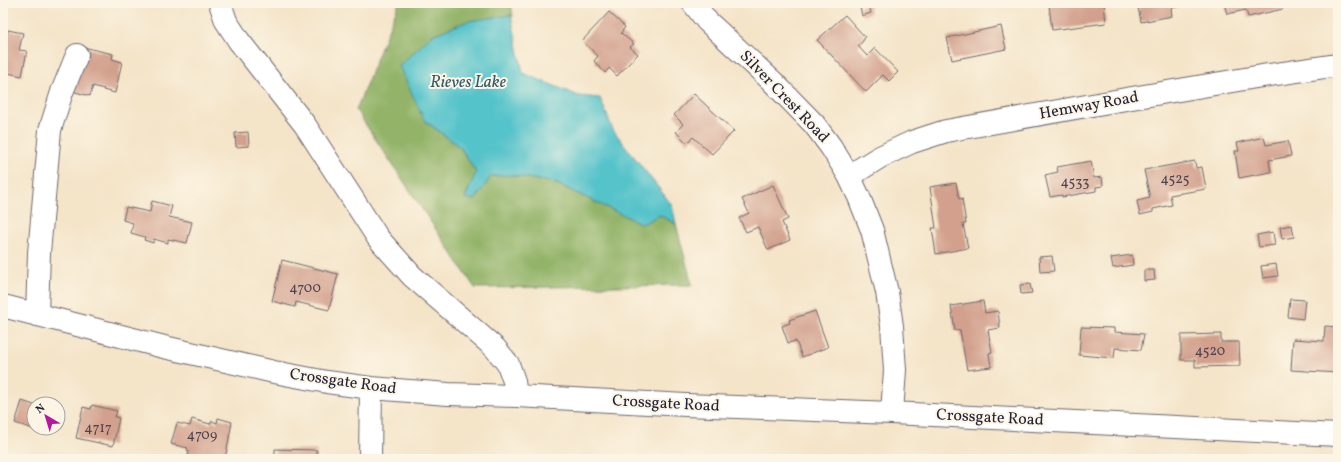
<svg xmlns="http://www.w3.org/2000/svg" width="1341" height="462" font-family="Vollkorn,serif">
<style>
.forest{fill:#92b367;stroke:#5a6a51}
.water{fill:#55c3ca;stroke:#3c7282}
.building{fill:#d2a08c}
.lines{fill:none;stroke-linecap:round;stroke-linejoin:round}
.minor-casing{stroke:#6c666c;stroke-width:24}
.minor{stroke:#fff;stroke-width:22}
.labels{text-anchor:middle;dominant-baseline:central;stroke-width:4;stroke-linejoin:round;paint-order:stroke}
.number-label{font-size:14px;fill:#4e424f}
.street-label{font-size:16px;fill:#22223b;stroke:#fcf5e5}
.water-label{font-size:17px;font-style:italic;fill:#345a6d;stroke:#fcf5e5}
</style>
<rect width="100%" height="100%" fill="#fcf5e5"/>
<filter id="ink" filterUnits="userSpaceOnUse"><feTurbulence type="fractalNoise" baseFrequency=".025" numOctaves="2"/><feDisplacementMap in="SourceGraphic" scale="8" xChannelSelector="R" yChannelSelector="G"/><feConvolveMatrix kernelMatrix="1 2 1 2 8 2 1 2 1" color-interpolation-filters="sRGB"/></filter>
<filter id="wash" filterUnits="userSpaceOnUse"><feTurbulence type="fractalNoise" baseFrequency=".012" numOctaves="4" result="noise"/><feDisplacementMap in="SourceGraphic" scale="16" xChannelSelector="R" yChannelSelector="G"/><feGaussianBlur stdDeviation="0.9" result="paint"/><feColorMatrix in="noise" values="0 0 0 0 0 0 0 0 0 0 0 0 0 0 0 0 0 1.4 0 .05"/><feComposite in="paint" operator="in"/></filter>
<g filter="url(#wash)">
<rect width="100%" height="100%" fill="#f4e4c8"/>
<!-- forest -->
<path class="forest" d="M 399,3 L 511,3 L 513,17 L 511,15 L 424,120 L 460,147 L 476,172 L 475,200 L 491,176 L 512,175 L 555,183 L 642,223 L 660,215 L 676,224 L 692,285 L 475,288 L 356,110 Z"/>
<!-- water -->
<path class="water" d="M 511,15 L 523,73 L 579,96 L 600,98 L 613,130 L 672,205 L 676,224 L 660,215 L 642,224 L 555,183 L 512,175 L 491,176 L 475,200 L 465,198 L 476,172 L 460,147 L 424,120 L 399,66 L 432,35 L 468,21 Z"/>
<g id="blocks">
<!-- building -->
<path class="building" d="M 1061,3 L 1104,3 L 1106,23 L 1052,30 L 1049,5 Z
M 1137,3 L 1193,3 L 1193,4 L 1171,8 L 1172,16 L 1141,22 Z
M 1224,3 L 1281,3 L 1283,9 L 1248,17 L 1246,10 L 1227,14 Z
M 869,4 L 871,13 L 862,16 L 860,7 Z
M 609,12 L 625,27 L 621,33 L 634,44 L 630,47 L 638,54 L 617,76 L 609,68 L 605,73 L 594,61 L 598,56 L 582,41 Z
M 845,15 L 865,37 L 863,41 L 858,46 L 867,56 L 875,48 L 898,72 L 889,81 L 883,75 L 866,92 L 817,40 Z
M 1001,26 L 1006,49 L 952,60 L 947,38 Z
M 8,30 L 23,33 L 19,50 L 27,51 L 22,76 L 3,72 L 3,32 L 7,33 Z
M 83,47 L 113,54 L 112,59 L 122,62 L 115,93 L 103,90 L 104,89 L 93,86 L 90,96 L 68,90 Z
M 694,94 L 734,131 L 712,154 L 693,137 L 687,143 L 676,132 L 683,124 L 674,115 Z
M 248,132 L 249,146 L 236,147 L 235,133 Z
M 1264,137 L 1266,145 L 1288,141 L 1291,156 L 1269,160 L 1271,172 L 1239,178 L 1235,151 L 1239,151 L 1237,143 Z
M 1091,161 L 1094,178 L 1102,177 L 1103,186 L 1096,187 L 1096,191 L 1062,197 L 1062,195 L 1050,197 L 1045,175 L 1058,172 L 1057,167 Z
M 1195,161 L 1196,168 L 1202,167 L 1206,189 L 1170,195 L 1172,205 L 1153,209 L 1153,212 L 1140,215 L 1137,201 L 1150,198 L 1144,170 Z
M 956,183 L 959,199 L 962,198 L 966,224 L 963,224 L 968,248 L 936,254 L 932,228 L 936,228 L 930,187 Z
M 773,185 L 788,219 L 782,222 L 790,240 L 768,250 L 758,227 L 746,232 L 739,218 L 749,213 L 742,199 Z
M 152,201 L 172,206 L 169,217 L 192,222 L 187,243 L 168,239 L 168,243 L 154,239 L 153,243 L 144,240 L 145,237 L 131,233 L 133,223 L 123,220 L 126,207 L 150,212 Z
M 1292,225 L 1294,237 L 1282,239 L 1280,227 Z
M 1273,232 L 1275,245 L 1259,247 L 1257,235 Z
M 1132,255 L 1133,265 L 1113,268 L 1111,258 Z
M 1052,256 L 1054,271 L 1040,272 L 1039,257 Z
M 282,260 L 338,274 L 329,310 L 296,302 L 295,307 L 272,301 Z
M 1276,264 L 1278,276 L 1263,278 L 1261,266 Z
M 1144,270 L 1154,270 L 1155,280 L 1144,281 Z
M 1030,284 L 1032,293 L 1021,294 L 1020,285 Z
M 1290,299 L 1305,300 L 1303,319 L 1288,317 Z
M 983,301 L 985,313 L 998,311 L 1000,328 L 988,330 L 992,352 L 989,353 L 991,367 L 967,370 L 960,330 L 955,331 L 951,306 Z
M 815,311 L 828,347 L 802,357 L 796,341 L 788,343 L 782,326 L 790,323 L 789,320 Z
M 1325,326 L 1338,327 L 1338,373 L 1291,370 L 1293,339 L 1324,341 Z
M 1081,327 L 1114,328 L 1114,332 L 1144,334 L 1141,350 L 1115,348 L 1114,358 L 1079,355 Z
M 1221,334 L 1221,342 L 1239,342 L 1240,366 L 1195,367 L 1195,360 L 1181,360 L 1181,335 Z
M 22,401 L 34,405 L 34,428 L 37,428 L 37,430 L 15,423 Z
M 92,405 L 117,411 L 115,417 L 119,418 L 113,446 L 76,438 L 83,407 L 91,409 Z
M 218,418 L 232,422 L 225,459 L 207,457 L 206,459 L 187,459 L 189,451 L 187,450 L 188,448 L 171,444 L 177,423 L 190,426 L 192,419 L 210,424 L 212,421 L 217,423 Z
M 275,449 L 317,450 L 316,459 L 275,459 Z"/>
</g>
</g>
<g filter="url(#ink)">
<use href="#blocks" fill-opacity="0" stroke="#6c666c" stroke-width="1"/>
<g class="lines">
<defs>
<path id="minor" d="M 220,3 L 226,21 L 239,41 L 305,125 L 378,238 L 412,276 L 495,348 L 508,364 L 514,381 L 516,396
M 693,3 L 707,21 L 772,81 L 814,124 L 831,147 L 849,176 L 859,197 L 872,230 L 887,292 L 892,326 L 895,370 L 892,413
M 849,176 L 880,157 L 912,142 L 946,131 L 1126,99 L 1262,76 L 1338,65
M 3,306 L 164,347 L 274,372 L 327,382 L 371,388 L 448,394 L 516,396 L 686,405 L 892,413 L 1338,435
M 37,315 L 39,253 L 50,130 L 62,92 L 77,55
M 370,459 L 371,388"/>
</defs>
<!-- minor casing -->
<use href="#minor" class="minor-casing"/>
<!-- minor -->
<use href="#minor" class="minor"/>
</g>
</g>
<g class="labels">
<!-- number labels -->
<g class="number-label">
<text x="1175" y="179">4525</text>
<text x="1075" y="182">4533</text>
<text x="305" y="288">4700</text>
<text x="1210" y="351">4520</text>
<text x="98" y="428">4717</text>
<text x="202" y="435">4709</text>
</g>
<!-- street labels -->
<g class="street-label">
<text transform="translate(784 97) rotate(46)">Silver Crest Road</text>
<text transform="translate(1089 106) rotate(-10)">Hemway Road</text>
<text transform="translate(343 382) rotate(8)">Crossgate Road</text>
<text transform="translate(666 404) rotate(3)">Crossgate Road</text>
<text transform="translate(990 418) rotate(3)">Crossgate Road</text>
</g>
<!-- water labels -->
<g class="water-label">
<text x="468" y="82">Rieves Lake</text>
</g>
</g>
<!-- margin -->
<rect width="1341" height="462" fill="none" stroke="#fcf5e5" stroke-width="16"/>
<!-- north arrow -->
<g transform="translate(46 416) rotate(322)"><circle r="19" fill="#fcf5e5" stroke="#a5a1a1"/>
<path d="M0-3L7 15L0 10L-7 15Z" fill="#b5179e"/>
<text y="-6" font-size="11" font-weight="bold" text-anchor="middle" fill="#22223b">N</text>
</g>
</svg>
